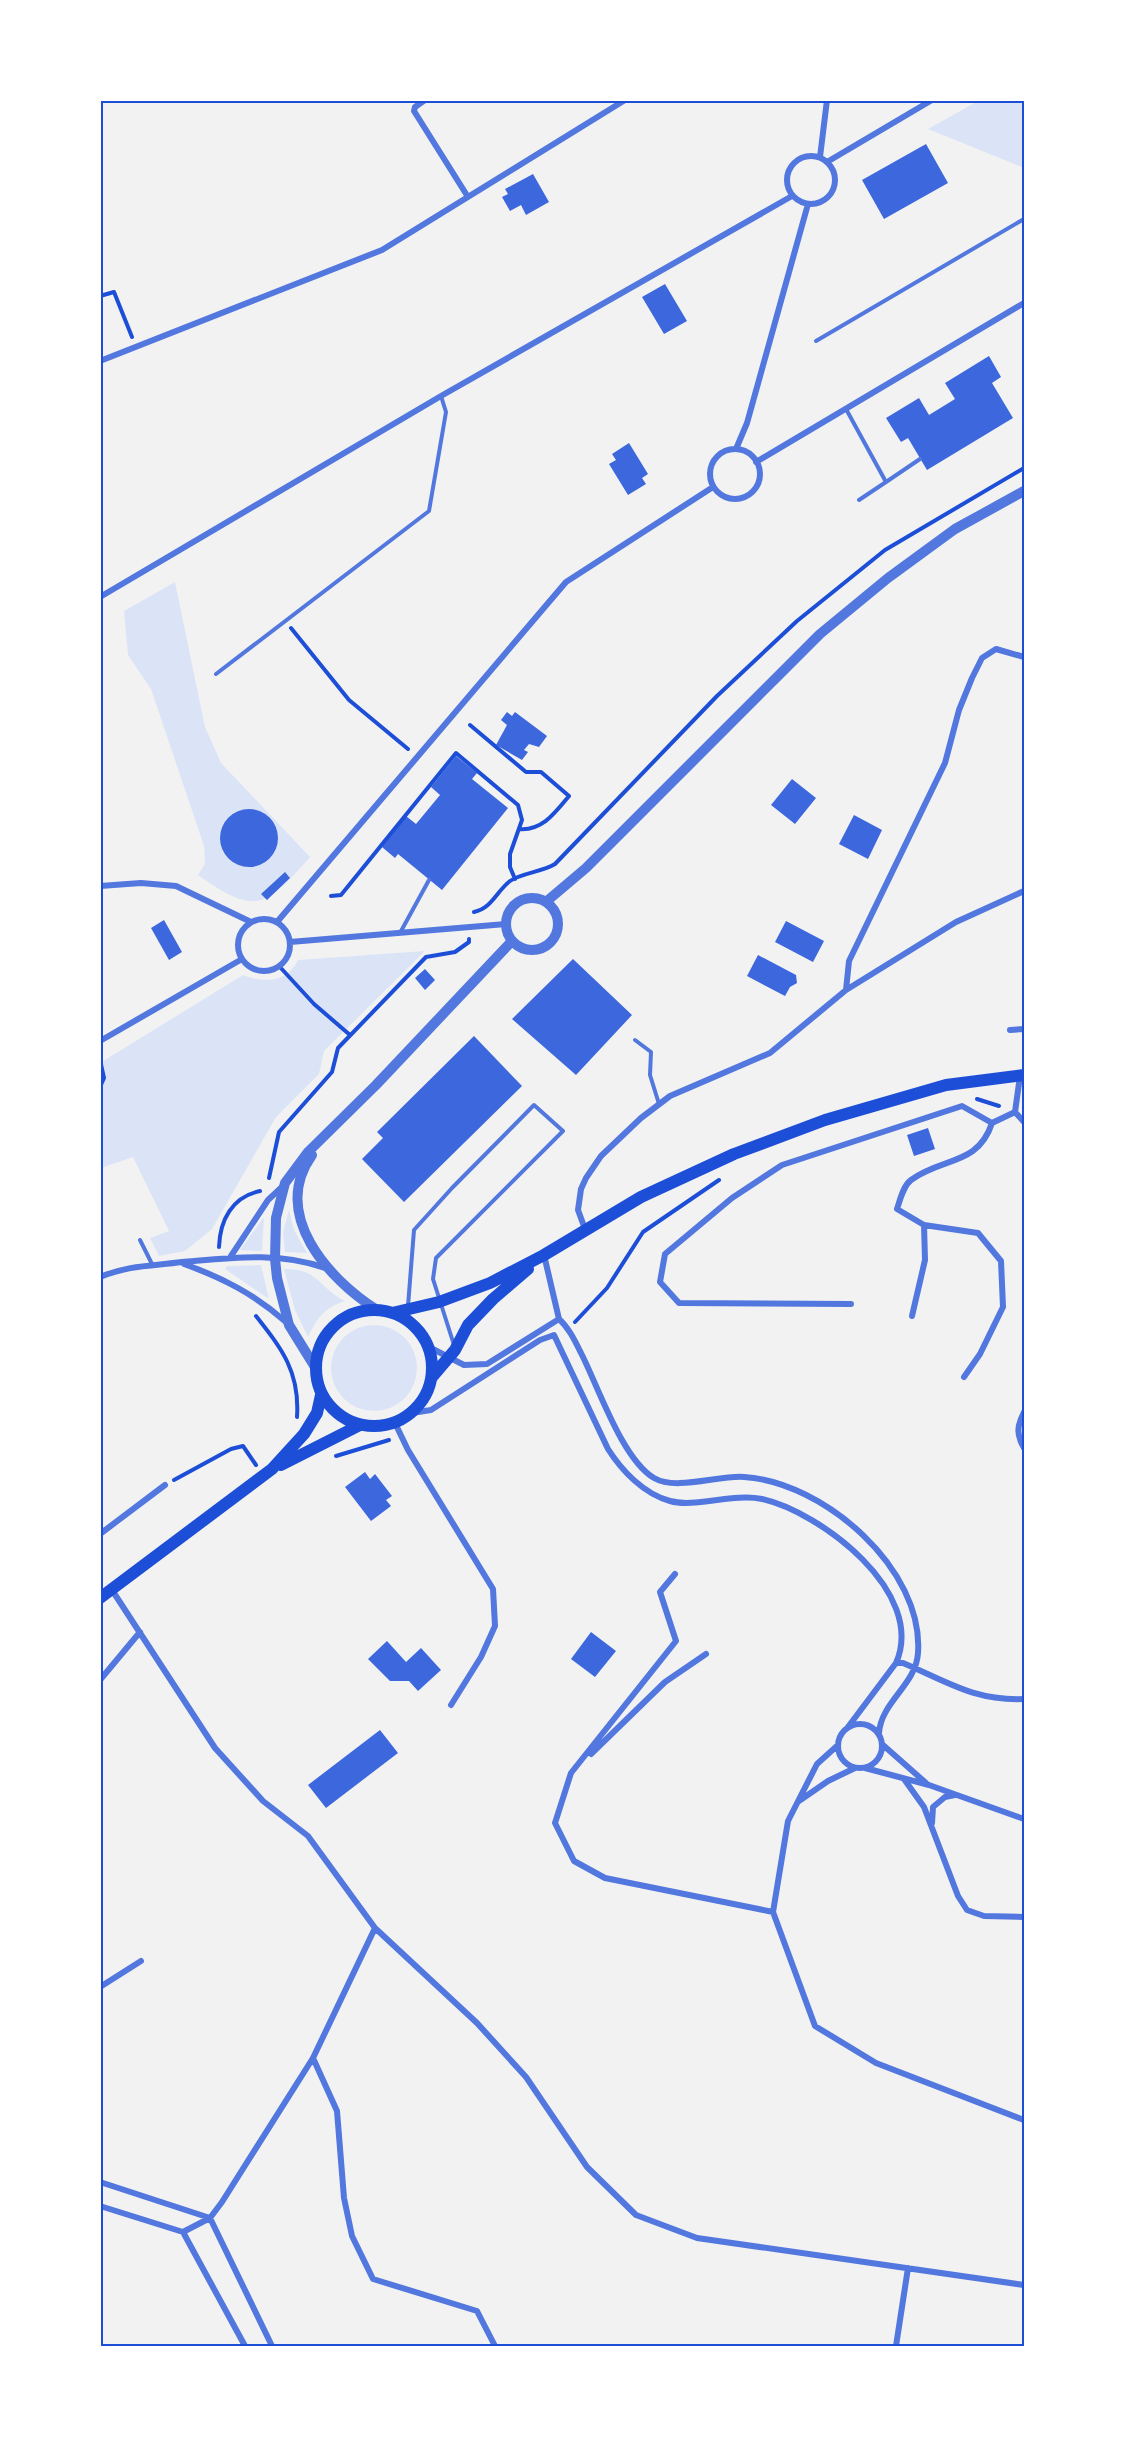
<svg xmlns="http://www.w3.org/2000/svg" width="1125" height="2447" font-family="Poppins,sans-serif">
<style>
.green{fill:#dbe4f7}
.building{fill:#3d67dc}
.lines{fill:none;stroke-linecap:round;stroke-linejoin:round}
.path{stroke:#1d4ed8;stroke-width:4}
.service{stroke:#5277de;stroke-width:4}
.minor{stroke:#5277de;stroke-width:6}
.tertiary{stroke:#5277de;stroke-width:10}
.secondary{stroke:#1d4ed8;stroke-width:12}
.neatline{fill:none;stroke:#1d4ed8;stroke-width:2}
</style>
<rect width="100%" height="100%" fill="#f2f2f2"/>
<!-- green -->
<path class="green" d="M 978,101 L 1024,101 L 1024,168 L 928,129 Z
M 175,582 L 205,727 L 221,763 L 310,857 C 265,908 256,916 198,875 L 205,864 L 204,846 L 151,689 L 128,655 L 124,611 Z
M 425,951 L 324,1051 L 319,1074 L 276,1117 L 212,1229 L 185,1251 L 159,1256 L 150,1238 L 169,1231 L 133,1157 L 101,1168 L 100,1063 L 243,975 C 265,983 287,983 298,960 Z
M 289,1210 L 294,1230 L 307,1253 L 285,1252 L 283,1232 Z
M 264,1217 L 262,1251 L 240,1250 Z
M 261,1265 L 269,1299 L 225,1269 L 227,1266 Z
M 284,1269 C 318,1268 319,1288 345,1301 C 325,1307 317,1318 308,1337 L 295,1310 Z
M331 1368a43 43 0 1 1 86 0a43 43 0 1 1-86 0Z"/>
<!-- building -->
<path class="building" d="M 926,144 L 948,183 L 884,219 L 862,180 Z
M 533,174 L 549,202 L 526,215 L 521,205 L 510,211 L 502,197 L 508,194 L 505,189 Z
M 665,284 L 687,321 L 664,334 L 642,297 Z
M 989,356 L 1001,377 L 992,383 L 1013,418 L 927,470 L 908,438 L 901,442 L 886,418 L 919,398 L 929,415 L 955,399 L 945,383 Z
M 629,443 L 648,474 L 642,478 L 646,484 L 628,495 L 609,464 L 616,460 L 612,454 Z
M 507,712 L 512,716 L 515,712 L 547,736 L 539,747 L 529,744 L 524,750 L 528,752 L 522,760 L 496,745 L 507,725 L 501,720 Z
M 456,756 L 477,773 L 472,779 L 508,808 L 442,890 L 398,854 L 395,858 L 382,847 L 406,816 L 416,824 L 440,795 L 431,787 Z
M 792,779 L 816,798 L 795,824 L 771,805 Z
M220 838a29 29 0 1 1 58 0a29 29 0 1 1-58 0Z
M 854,815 L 882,830 L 868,859 L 839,844 Z
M 285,872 L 290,878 L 267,900 L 261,894 Z
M 164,920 L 182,952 L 169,960 L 151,928 Z
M 786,921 L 824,941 L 813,962 L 775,942 Z
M 758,955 L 796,975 L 797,983 L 790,987 L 785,996 L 747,976 Z
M 573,959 L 632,1015 L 576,1075 L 512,1019 Z
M 425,969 L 435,980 L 425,990 L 415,978 Z
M 474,1036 L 522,1086 L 404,1202 L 362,1159 L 383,1138 L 377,1132 Z
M 928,1128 L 935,1149 L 914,1156 L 907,1135 Z
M 365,1472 L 370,1479 L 375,1474 L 392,1496 L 386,1500 L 391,1506 L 371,1521 L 345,1487 Z
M 591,1632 L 616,1651 L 595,1677 L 571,1659 Z
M 387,1641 L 406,1662 L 421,1648 L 441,1670 L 418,1691 L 409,1681 L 390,1681 L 368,1659 Z
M 380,1730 L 398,1753 L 326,1808 L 308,1785 Z"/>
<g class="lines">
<!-- path -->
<path class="path" d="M 100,296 L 114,292 L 132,337
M 291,628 L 349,700 L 408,749
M 470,725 L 526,772 L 541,772 L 569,796 C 555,813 542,831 519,829
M 331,896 L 341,895 L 456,753 L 518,805 L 522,820 L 510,854 L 510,867 L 515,879
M 474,912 C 492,908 496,892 510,881 C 521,873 542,872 555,864 L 717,696 L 797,621 L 885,550 L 1024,468
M 279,966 L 314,1004 L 350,1035
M 100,1060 L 104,1078 L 100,1087
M 977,1099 L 999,1106
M 269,1178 L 279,1132 L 332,1072 L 338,1048 L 426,957 L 455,952 L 469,942 L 469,939
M 219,1247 C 220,1220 232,1197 260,1191
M 256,1316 C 282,1349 300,1372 297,1417
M 575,1322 L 607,1288 L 643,1232 L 719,1180
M 336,1456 L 389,1440
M 174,1480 L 231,1449 L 243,1446 L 256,1465"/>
<!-- service -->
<path class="service" d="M 816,341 L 1024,219
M 846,409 L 886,482 L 920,459
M 859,500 L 886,482
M 216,674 L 429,511 L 446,412 L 441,396
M 400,933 L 429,880
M 635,1040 L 651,1052 L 650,1075 L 659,1104
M 140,1240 L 152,1264
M 408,1306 L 414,1230 L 452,1188 L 534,1105 L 563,1131 L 436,1258 L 433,1279 L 454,1345"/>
<!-- minor -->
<path class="minor" d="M 425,100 L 415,107 L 414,111 L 468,197
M787 180a24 24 0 1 1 48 0a24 24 0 1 1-48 0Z
M 820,157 L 827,100
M 827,162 L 932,100
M 100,361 L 382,250 L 625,100
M 736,449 L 747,423 L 808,204
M710 474a25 25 0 1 1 50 0a25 25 0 1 1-50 0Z
M 756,462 L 1024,303
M 100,597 L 441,396 L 792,196
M 100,886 L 141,883 L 176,886 L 251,922
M238 945a26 26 0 1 1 52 0a26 26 0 1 1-52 0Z
M 277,922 L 566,582 L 713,487
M 290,942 L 506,924
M 846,990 L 849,961 L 945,763 L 959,710 L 972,678 L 982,658 L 996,649 L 1024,657
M 1010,1030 L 1024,1029
M 100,1041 L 242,959
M 1020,1076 L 1015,1112 L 1024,1122
M 585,1229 L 578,1210 L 581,1189 L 586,1178 L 601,1156 L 641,1118 L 670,1096 L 770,1053 L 846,990 L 956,922 L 1024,891
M 544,1255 L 559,1319 C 569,1328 575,1341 581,1353 C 598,1386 622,1459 654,1478 C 676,1491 719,1475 744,1477 C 824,1482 924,1569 918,1653 C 916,1685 881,1702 879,1733
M 231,1256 L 268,1200 L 283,1186
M 184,1264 C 223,1278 254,1294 286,1322
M 100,1277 C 129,1265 152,1266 182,1262 C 229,1258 280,1251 325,1268
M 851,1304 L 679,1303 L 660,1282 L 665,1254 L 732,1198 L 782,1165 L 962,1106 L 992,1123
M 912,1316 L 925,1260 L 924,1225
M 429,1347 L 464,1365 L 487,1364 L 559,1319
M 964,1377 L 980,1354 L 1003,1307 L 1001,1261 L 978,1233 L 924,1225 L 897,1209 C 900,1200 903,1186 911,1180 C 942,1157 978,1166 992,1123 L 1015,1112
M 1024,1412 C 1017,1426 1016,1434 1024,1448
M 412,1413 L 431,1410 L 540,1340 L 554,1335 L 608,1449 C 622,1471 644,1494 670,1501 C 695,1508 733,1493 762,1499 C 820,1512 927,1592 896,1663 L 848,1727
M 395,1423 L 408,1450 L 493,1589 L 495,1626 L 481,1657 L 451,1705
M 100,1534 L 165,1485
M 675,1574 L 660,1592 L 676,1641 L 571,1773 L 555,1823 L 574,1861 L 605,1878 L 773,1912
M 112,1590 L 215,1748 L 263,1801 L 308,1836 L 375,1928 L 477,2023 L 526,2077 L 587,2167 L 636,2215 L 697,2238 L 1024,2285
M 896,1663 L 903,1663 C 948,1682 974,1701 1024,1699
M 100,1680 L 140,1632
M838 1746a22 22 0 1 1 44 0a22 22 0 1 1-44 0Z
M 838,1745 L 817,1764 L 788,1821 L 773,1912 L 815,2026 L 876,2063 L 1024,2120
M 883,1745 L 926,1783
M 591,1754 L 665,1682 L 706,1654
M 865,1768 L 929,1785 L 1024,1819
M 904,1779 L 924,1807 L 958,1896 L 967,1910 L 984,1916 L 1024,1917
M 799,1801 L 828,1781 L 855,1768
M 932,1823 L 933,1807 L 945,1797 L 955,1795
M 100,1987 L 141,1961
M 313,2058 L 337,2111 L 344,2198 L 352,2236 L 373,2279 L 477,2311 L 495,2346
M 100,2182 L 210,2218 L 272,2346
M 100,2206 L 183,2232 L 245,2346
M 183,2232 L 210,2218 L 222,2202 L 313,2058 L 375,1928
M 896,2346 L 908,2268"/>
<!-- tertiary -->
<path class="tertiary" d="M506 924a26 26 0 1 1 52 0a26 26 0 1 1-52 0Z
M 547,901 L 586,868 L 820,634 L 888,578 L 955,529 L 1024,491
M 312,1155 C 270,1214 328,1279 377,1310
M 315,1367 L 289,1325 L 277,1278 L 275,1259 L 276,1218 L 285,1183 L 308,1152 L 376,1085 L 512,941"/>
<!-- secondary -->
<path class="secondary" d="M316 1368a58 58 0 1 1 116 0a58 58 0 1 1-116 0Z
M 392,1313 L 439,1302 L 490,1283 L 544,1255 L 641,1197 L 734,1154 L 825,1120 L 946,1085 L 1024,1075
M 432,1377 L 455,1350 L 468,1325 L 493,1299 L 528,1269
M 281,1465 L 360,1425
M 100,1598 L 272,1469 L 304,1434 L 317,1413 L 321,1395"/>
</g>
<!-- border -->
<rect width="1125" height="2447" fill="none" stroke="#ffffff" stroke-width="204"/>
<rect x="102" y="102" width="921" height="2243" class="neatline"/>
</svg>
